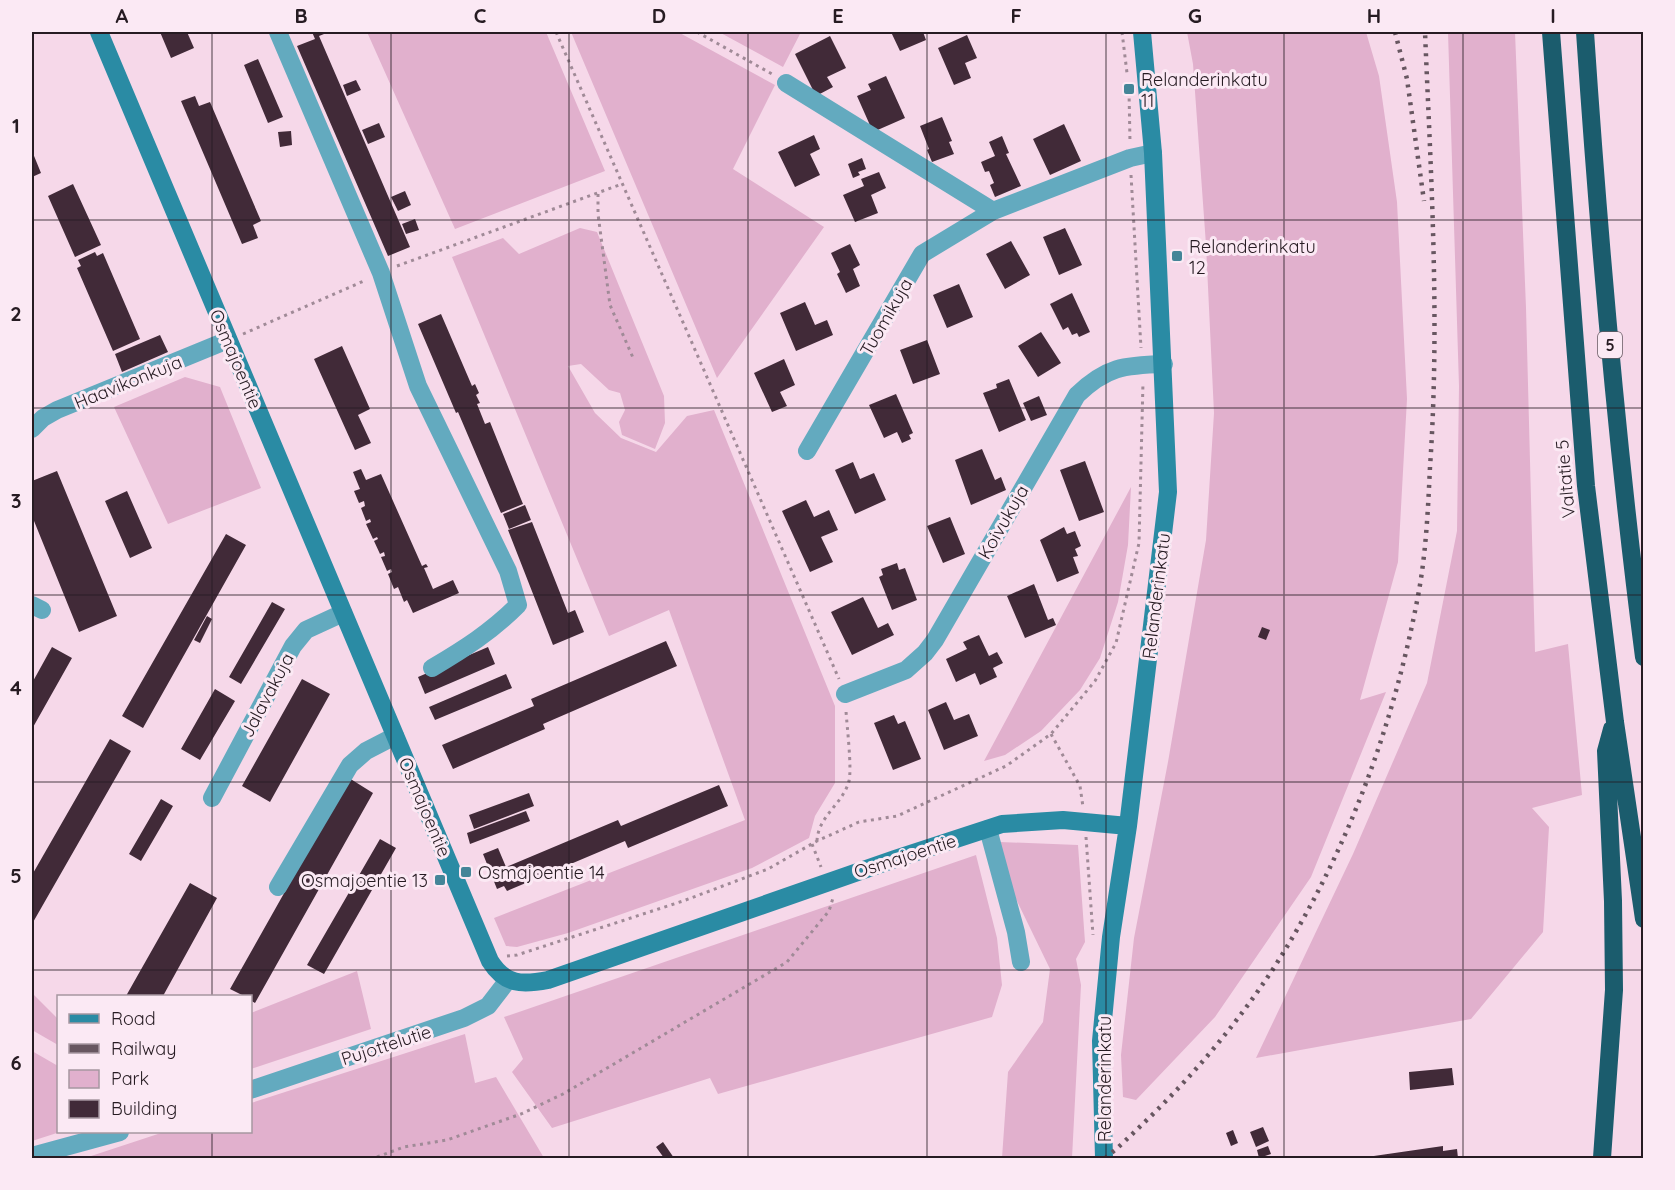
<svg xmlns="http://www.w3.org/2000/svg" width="1675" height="1190" font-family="Quicksand,sans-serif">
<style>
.green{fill:#e1b0cd}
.building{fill:#412a38}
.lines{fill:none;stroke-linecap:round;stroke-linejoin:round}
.path{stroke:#a08a97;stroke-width:3;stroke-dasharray:3 4.5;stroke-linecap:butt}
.street{stroke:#63aabf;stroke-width:18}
.secondary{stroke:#2a8ba4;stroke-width:18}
.highway{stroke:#1b5c6d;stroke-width:18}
.rail{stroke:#675660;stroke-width:4.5;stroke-dasharray:3 6;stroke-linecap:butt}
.grid{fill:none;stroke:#261b22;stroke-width:1.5;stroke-opacity:0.55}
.poi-dot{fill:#448598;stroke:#fbe9f4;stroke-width:2}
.labels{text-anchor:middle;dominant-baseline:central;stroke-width:6;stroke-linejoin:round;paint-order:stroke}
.shield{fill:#fbe9f4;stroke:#665961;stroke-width:1.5}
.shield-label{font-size:16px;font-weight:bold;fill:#261b22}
.poi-label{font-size:18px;fill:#261b22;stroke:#fbe9f4;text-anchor:start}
.street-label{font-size:18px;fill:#261b22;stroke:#fbe9f4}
.neatline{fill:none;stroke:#261b22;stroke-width:2}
.grid-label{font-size:20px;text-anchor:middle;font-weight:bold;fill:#261b22}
</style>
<rect width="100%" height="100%" fill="#f6d8e9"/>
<!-- green -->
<path class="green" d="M 367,32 L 546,32 L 605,171 L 455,229 Z
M 571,32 L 678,32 L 775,85 L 733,169 L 824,227 L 717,378 Z
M 719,32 L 801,32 L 783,67 Z
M 1187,32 L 1366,32 L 1379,76 L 1397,202 L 1407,399 L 1398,562 L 1360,700 L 1386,692 L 1311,877 L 1215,1017 L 1136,1100 L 1123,1097 L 1121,1055 L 1134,938 L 1168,762 L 1206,540 L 1214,413 L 1206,245 L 1193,64 Z
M 1448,32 L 1515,32 L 1526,308 L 1535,652 L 1568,644 L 1582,795 L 1532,808 L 1549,827 L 1543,932 L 1471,1019 L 1256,1058 L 1353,854 L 1427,683 L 1457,531 L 1459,386 Z
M 580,228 L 597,232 L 664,396 L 665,423 L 655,449 L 622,435 L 619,422 L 625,410 L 620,393 L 609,390 L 581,364 L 568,366 L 595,413 L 621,438 L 656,452 L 687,416 L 714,410 L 835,706 L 835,783 L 815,816 L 809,838 L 752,868 L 568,933 L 517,947 L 506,946 L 494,918 L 745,820 L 669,610 L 609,636 L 452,257 L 503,238 L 519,254 Z
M 185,377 L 220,387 L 261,488 L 168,524 L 114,407 Z
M 1131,487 L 1128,545 L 1118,602 L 1100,658 L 1080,690 L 1041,731 L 1005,755 L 984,761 Z
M 1000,842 L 1078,845 L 1085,942 L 1076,959 L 1081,985 L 1072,1158 L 1002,1158 L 1008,1072 L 1043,1022 L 1050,969 L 997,860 Z
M 976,855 L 997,938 L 1002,985 L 992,1017 L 718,1094 L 710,1078 L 552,1128 L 512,1072 L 523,1059 L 504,1017 Z
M 357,971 L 371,1029 L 251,1069 L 251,1013 Z
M 32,993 L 58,1019 L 58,1045 L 32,1030 Z
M 465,1034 L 475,1083 L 496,1077 L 544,1158 L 85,1158 L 164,1132 L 250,1132 L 251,1103 Z
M 32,1051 L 58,1066 L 58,1132 L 60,1132 L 32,1141 Z"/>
<!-- building -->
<path class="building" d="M 160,32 L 187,32 L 194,48 L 171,58 Z
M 312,32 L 329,32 L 319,36 L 410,247 L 388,256 L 297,46 L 315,39 Z
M 891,32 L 923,32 L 926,40 L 900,51 Z
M 967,35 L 977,58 L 965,63 L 971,78 L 954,85 L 938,48 Z
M 830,36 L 846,68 L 827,77 L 833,87 L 816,96 L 795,54 Z
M 258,59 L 283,117 L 268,123 L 244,65 Z
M 886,76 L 905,118 L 873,132 L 857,96 L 871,90 L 868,84 Z
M 356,80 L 361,90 L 347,96 L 343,85 Z
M 195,96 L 199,106 L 210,102 L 261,221 L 253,225 L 258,238 L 242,244 L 181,101 Z
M 942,117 L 952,141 L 949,142 L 954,154 L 932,162 L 927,150 L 929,149 L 920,126 Z
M 379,123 L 385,137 L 368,144 L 362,130 Z
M 1064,124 L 1081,161 L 1050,175 L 1033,139 Z
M 291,131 L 292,145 L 280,147 L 278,132 Z
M 814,135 L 820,149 L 810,154 L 820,175 L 795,187 L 778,152 Z
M 1002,136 L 1009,153 L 1006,154 L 1021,186 L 995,197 L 990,185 L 994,183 L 989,171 L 985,172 L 981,162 L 995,156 L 989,142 Z
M 32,151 L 41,173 L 32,177 Z
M 862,158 L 866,169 L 858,172 L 860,175 L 853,178 L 848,164 Z
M 879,172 L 886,188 L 871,195 L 878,213 L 855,222 L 843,195 L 864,186 L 861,179 Z
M 73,184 L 101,245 L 75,257 L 48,196 Z
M 405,191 L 411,205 L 398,211 L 391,197 Z
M 415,219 L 419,230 L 406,234 L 402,224 Z
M 1065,228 L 1082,265 L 1059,275 L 1043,237 Z
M 1011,241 L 1030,275 L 1005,289 L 986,254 Z
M 850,244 L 860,265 L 853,269 L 860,286 L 846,293 L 837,274 L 840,272 L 831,253 Z
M 95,252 L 97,256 L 103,253 L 140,339 L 113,351 L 77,268 L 81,266 L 78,260 Z
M 959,284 L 973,317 L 947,328 L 933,295 Z
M 1072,293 L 1090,332 L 1079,337 L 1077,333 L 1072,335 L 1068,327 L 1063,330 L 1050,304 Z
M 805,302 L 815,325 L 827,320 L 833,335 L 796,351 L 780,313 Z
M 441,314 L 472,386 L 475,384 L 479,393 L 476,395 L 480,403 L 477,404 L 485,424 L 490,422 L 523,504 L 501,513 L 458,412 L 456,413 L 418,324 Z
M 1041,332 L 1061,363 L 1038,377 L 1018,346 Z
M 160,335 L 168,352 L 122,372 L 115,354 Z
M 927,340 L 940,374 L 913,384 L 900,350 Z
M 342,346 L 370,409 L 358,415 L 371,443 L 355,450 L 314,359 Z
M 784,359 L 795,385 L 780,392 L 787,406 L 772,412 L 754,373 Z
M 1009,379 L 1026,420 L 999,432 L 983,393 L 997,388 L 996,384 Z
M 896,394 L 913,433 L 909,435 L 911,439 L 902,443 L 897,432 L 884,438 L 869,405 Z
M 1039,396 L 1047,415 L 1031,421 L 1023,403 Z
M 982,449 L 995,480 L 1001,477 L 1006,490 L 971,505 L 955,460 Z
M 1085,461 L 1104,512 L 1079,521 L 1060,470 Z
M 853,462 L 860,479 L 874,473 L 886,500 L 855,514 L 835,470 Z
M 361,469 L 366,480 L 381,474 L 422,566 L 426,564 L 428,567 L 424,568 L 433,589 L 453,580 L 459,593 L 413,613 L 407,600 L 404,602 L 398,587 L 394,589 L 388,574 L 392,572 L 391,569 L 387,571 L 381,557 L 385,556 L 384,552 L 380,554 L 374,541 L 378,539 L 377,537 L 373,539 L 366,524 L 371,522 L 370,519 L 366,521 L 361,508 L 365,506 L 364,501 L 359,503 L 354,491 L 360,489 L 353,472 Z
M 57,471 L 117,616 L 79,632 L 32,516 L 32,481 Z
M 127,491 L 152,548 L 130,558 L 105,501 Z
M 806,500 L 814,517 L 829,510 L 838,530 L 821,537 L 833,562 L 810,572 L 782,511 Z
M 525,505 L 531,520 L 509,529 L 503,514 Z
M 950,517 L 965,554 L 943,563 L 927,526 Z
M 532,522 L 568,613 L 575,610 L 584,632 L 553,645 L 508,530 Z
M 1064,527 L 1067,534 L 1075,531 L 1081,546 L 1075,549 L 1078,556 L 1073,557 L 1079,573 L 1057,582 L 1040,540 Z
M 226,534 L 246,545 L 143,728 L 122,716 Z
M 897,563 L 899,570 L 905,568 L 917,600 L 892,610 L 879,577 L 883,575 L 881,569 Z
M 1034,584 L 1048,620 L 1053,618 L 1056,625 L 1025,638 L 1007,596 Z
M 863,597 L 878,628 L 888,623 L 894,635 L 852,655 L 831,612 Z
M 272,602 L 285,609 L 241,684 L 229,677 Z
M 207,616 L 212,619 L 200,643 L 194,640 Z
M 1262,627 L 1270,630 L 1266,640 L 1258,637 Z
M 979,635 L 989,656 L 997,652 L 1003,663 L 993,668 L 997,677 L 980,685 L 975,673 L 956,682 L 946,659 L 967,649 L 963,642 Z
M 666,641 L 677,666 L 543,724 L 545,729 L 453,769 L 442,745 L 534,706 L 531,699 Z
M 52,647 L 72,658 L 32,729 L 32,683 Z
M 488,647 L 495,664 L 425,694 L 418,677 Z
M 506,674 L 512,688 L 435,720 L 429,707 Z
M 302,679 L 330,694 L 270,802 L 242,786 Z
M 215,689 L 235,701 L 200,760 L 181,749 Z
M 946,702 L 954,720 L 969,714 L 978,736 L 944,750 L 928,710 Z
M 894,715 L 898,724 L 905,721 L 921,759 L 893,770 L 874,723 Z
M 110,739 L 131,751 L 32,924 L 32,875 Z
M 349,778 L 373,793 L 255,1003 L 250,1000 L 250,996 L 244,996 L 230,989 Z
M 719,785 L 728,806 L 628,848 L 625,841 L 507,891 L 504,886 L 497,889 L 483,854 L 498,848 L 506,867 L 618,820 L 621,826 Z
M 529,793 L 534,806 L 474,829 L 469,815 Z
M 161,799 L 173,806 L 141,861 L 129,854 Z
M 526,811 L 530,821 L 470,844 L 467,833 Z
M 380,839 L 396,848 L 324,974 L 307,965 Z
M 190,883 L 217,898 L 163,996 L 126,996 Z
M 1452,1068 L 1454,1085 L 1410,1090 L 1409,1072 Z
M 1263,1127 L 1269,1141 L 1256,1147 L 1250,1132 Z
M 1233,1130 L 1238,1143 L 1231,1146 L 1226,1133 Z
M 663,1142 L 674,1158 L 664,1158 L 656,1147 Z
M 1268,1146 L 1271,1154 L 1259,1158 L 1257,1150 Z
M 1443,1146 L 1443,1151 L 1457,1149 L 1458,1158 L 1360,1158 Z"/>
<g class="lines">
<!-- path -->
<path class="path" d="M 556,32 L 839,679
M 697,32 L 772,74
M 1122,32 L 1127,73
M 1129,91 L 1130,142
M 1131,175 L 1141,348
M 598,194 L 598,214 L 610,305 L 634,360
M 397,266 L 622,184
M 243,334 L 366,280
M 1051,734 L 1080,786 L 1083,807
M 1086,837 L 1093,935
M 817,841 C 818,816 843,804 849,781 C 852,768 847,727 846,711
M 812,844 L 821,867
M 507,956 L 517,955 L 683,901 L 768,869 L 817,841 L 859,822 L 897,816 L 1006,766 L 1051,734 L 1095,681 L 1116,643 L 1139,543 L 1143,382
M 377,1157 L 404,1147 L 447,1140 L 521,1114 L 563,1094 L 787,962 L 829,911 L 833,898"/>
<!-- street -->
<path class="street" d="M 278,32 L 381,273 L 418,386 L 508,571 L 518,605 C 491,632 464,649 432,668
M 786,83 L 993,211
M 32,429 L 43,418 L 57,410 L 228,340
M 807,451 L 922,254 L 993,211 L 1130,158 L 1153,153
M 32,605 L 42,610
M 845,694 L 906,670 L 925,653 L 935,640 L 1077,395 C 1106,367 1124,365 1164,364
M 212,798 L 293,646 L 306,630 L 343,613
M 988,829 L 1016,932 L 1021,962
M 278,887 L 350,765 L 366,751 L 395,736
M 250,1090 L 464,1018 L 488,1006 L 508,980
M 32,1156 L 120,1132"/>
<!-- secondary -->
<path class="secondary" d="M 99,32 L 490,961 C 505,985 522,985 548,980 L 895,859 L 1002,824 L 1063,820 L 1128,826
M 1104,1158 L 1101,1041 L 1111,937 L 1128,826 L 1168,492 L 1153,153 L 1142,32"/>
<!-- highway -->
<path class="highway" d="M 1551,32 L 1586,486 L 1615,722 L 1644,919
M 1585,32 C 1599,240 1617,449 1644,657
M 1602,1158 L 1614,990 L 1613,901 L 1606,751 L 1612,729"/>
<!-- rail -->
<path class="rail" d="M 1395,32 L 1407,79 L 1424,201
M 1105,1158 C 1121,1146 1135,1131 1150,1117 C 1197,1071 1239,1021 1275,966 C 1347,853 1393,728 1418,596 C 1426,554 1428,510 1430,467 C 1440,322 1431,177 1425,32"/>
</g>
<!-- grid -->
<path class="grid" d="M 212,32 L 212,996M 391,32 L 391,1158M 569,32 L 569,1158M 748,32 L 748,1158M 927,32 L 927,1158M 1106,32 L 1106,1158M 1284,32 L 1284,1158M 1463,32 L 1463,1158M 32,220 L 1644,220M 32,408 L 1644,408M 32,595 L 1644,595M 32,782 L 1644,782M 32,970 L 1644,970M 212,1132 L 212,1158"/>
<!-- markers -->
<g class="poi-dot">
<rect x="1123" y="83" width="12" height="12" rx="3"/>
<rect x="1171" y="250" width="12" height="12" rx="3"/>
<rect x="460" y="866" width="12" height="12" rx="3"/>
<rect x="434" y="874" width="12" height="12" rx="3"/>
</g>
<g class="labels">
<!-- shield labels -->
<rect class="shield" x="1598" y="332" width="24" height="26" rx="4.5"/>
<g class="shield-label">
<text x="1610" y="345">5</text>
</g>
<!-- poi labels -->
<g class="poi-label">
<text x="1141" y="79">Relanderinkatu<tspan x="1141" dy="21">11</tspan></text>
<text x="1189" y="246">Relanderinkatu<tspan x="1189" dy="21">12</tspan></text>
<text x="478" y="872">Osmajoentie 14</text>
<text x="428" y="880" text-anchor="end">Osmajoentie 13</text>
</g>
<!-- street labels -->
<g class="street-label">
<text transform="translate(886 317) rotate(-60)">Tuomikuja</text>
<text transform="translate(236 359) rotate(67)">Osmajoentie</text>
<text transform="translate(128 382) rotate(-22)">Haavikonkuja</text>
<text transform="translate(1565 479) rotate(-95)">Valtatie 5</text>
<text transform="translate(1003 522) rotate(-60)">Koivukuja</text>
<text transform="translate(1156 596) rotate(-83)">Relanderinkatu</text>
<text transform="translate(267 695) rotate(-62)">Jalavakuja</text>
<text transform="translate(425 807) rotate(67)">Osmajoentie</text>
<text transform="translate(905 856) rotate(-18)">Osmajoentie</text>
<text transform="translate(386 1045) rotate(-18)">Pujottelutie</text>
<text transform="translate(1104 1079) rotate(-90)">Relanderinkatu</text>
</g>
</g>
<!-- border -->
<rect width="1675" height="1190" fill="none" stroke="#fbe9f4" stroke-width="66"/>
<!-- legend -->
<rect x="57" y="995" width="195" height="138" fill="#fbe9f4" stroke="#a697a0" stroke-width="1.5"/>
<rect x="69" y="1014" width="30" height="9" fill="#2a8ba4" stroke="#a697a0" stroke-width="1.5"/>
<text x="111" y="1025" font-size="18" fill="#261b22">Road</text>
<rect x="69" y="1044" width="30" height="9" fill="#675660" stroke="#a697a0" stroke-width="1.5"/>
<text x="111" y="1055" font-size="18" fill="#261b22">Railway</text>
<rect x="69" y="1070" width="30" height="18" fill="#e1b0cd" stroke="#a697a0" stroke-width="1.5"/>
<text x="111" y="1085" font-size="18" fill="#261b22">Park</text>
<rect x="69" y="1100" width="30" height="18" fill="#412a38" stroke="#a697a0" stroke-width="1.5"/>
<text x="111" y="1115" font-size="18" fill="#261b22">Building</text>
<rect x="33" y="33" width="1609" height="1124" class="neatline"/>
<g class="grid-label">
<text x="122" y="23">A</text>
<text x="301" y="23">B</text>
<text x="480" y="23">C</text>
<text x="659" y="23">D</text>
<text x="838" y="23">E</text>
<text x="1016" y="23">F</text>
<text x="1195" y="23">G</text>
<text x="1374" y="23">H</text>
<text x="1553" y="23">I</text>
<text x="16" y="133">1</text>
<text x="16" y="321">2</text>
<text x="16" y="508">3</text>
<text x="16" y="695">4</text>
<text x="16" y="883">5</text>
<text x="16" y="1070">6</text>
</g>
</svg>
